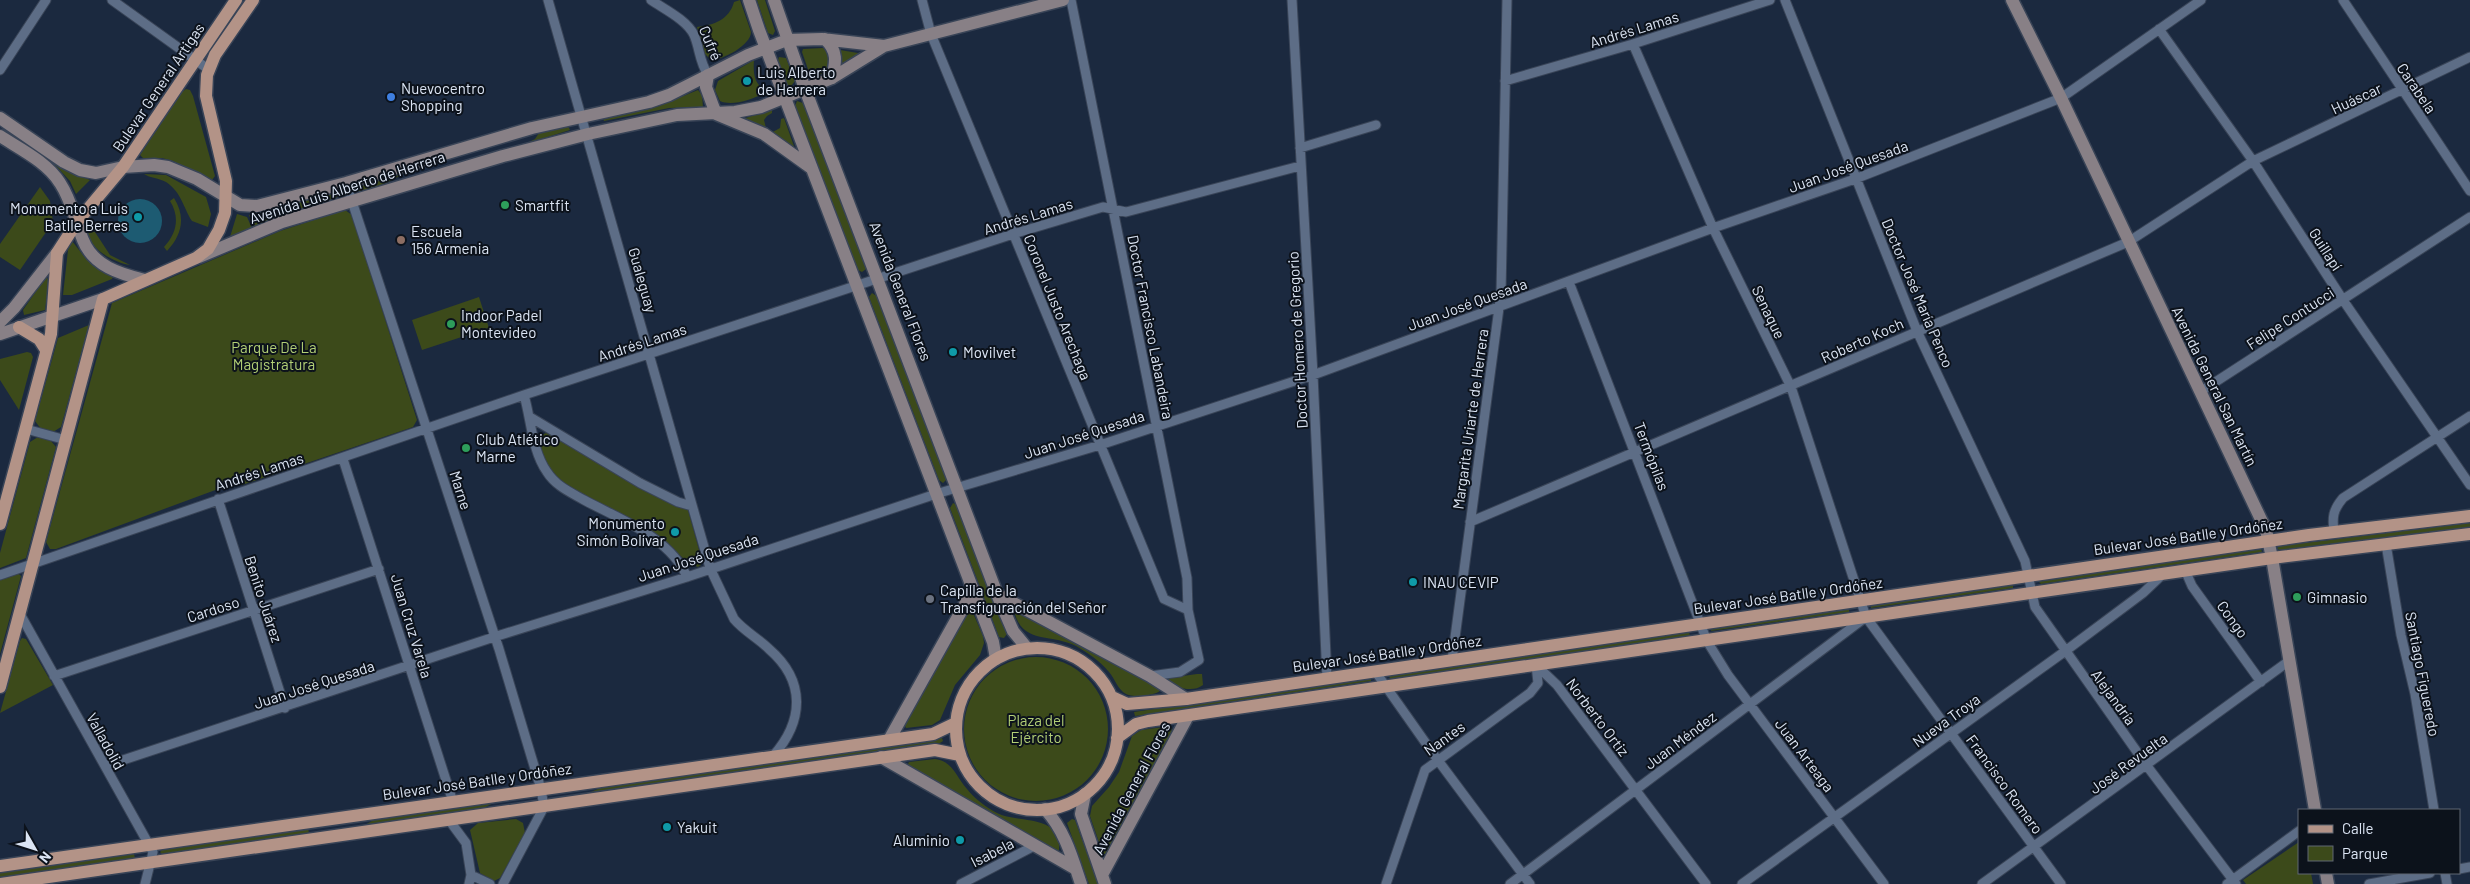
<svg xmlns="http://www.w3.org/2000/svg" width="2470" height="884" font-family="Barlow,sans-serif">
<style>
.green{fill:#3c4a1a}
.water{fill:#1d5b72}
.lines{fill:none;stroke-linecap:round;stroke-linejoin:round}
.minor-casing{stroke:#394457;stroke-width:11}
.secondary-casing{stroke:#394457;stroke-width:15}
.primary-casing{stroke:#394457;stroke-width:15}
.minor{stroke:#5d6d86;stroke-width:9}
.secondary{stroke:#888086;stroke-width:12}
.primary{stroke:#b39387;stroke-width:12}
.culture-dot{fill:#0f9aa8;stroke:#0c121b;stroke-width:2}
.shop-dot{fill:#3f7fe0;stroke:#0c121b;stroke-width:2}
.leisure-dot{fill:#2e9e5b;stroke:#0c121b;stroke-width:2}
.education-dot{fill:#8d6e63;stroke:#0c121b;stroke-width:2}
.worship-dot{fill:#6b7280;stroke:#0c121b;stroke-width:2}
.labels{text-anchor:middle;dominant-baseline:central;stroke-width:4;stroke-linejoin:round;paint-order:stroke}
.street-label{font-size:15px;fill:#dce5f4;stroke:#0c121b}
.poi-label{font-size:15px;fill:#dce5f4;stroke:#0c121b;text-anchor:start}
.park-label{font-size:15px;fill:#b2cf76;stroke:#0c121b}
</style>
<rect width="100%" height="100%" fill="#1b293f"/>
<!-- green -->
<path class="green" d="M 740,0 L 751,32 C 751,45 723,60 711,60 L 704,53 L 697,27 C 714,25 729,20 734,2 Z
M 757,0 L 765,0 L 775,31 L 773,35 L 768,33 Z
M 823,48 L 830,54 L 829,70 L 813,78 L 810,75 L 802,52 L 803,49 Z
M 840,50 L 858,53 L 867,51 L 838,66 L 841,57 Z
M 779,57 L 786,58 L 795,81 L 791,86 L 787,85 L 778,60 Z
M 754,60 C 753,74 754,84 767,92 C 755,98 733,107 720,101 L 715,90 L 718,81 Z
M 186,89 L 190,90 L 193,96 L 215,176 L 212,180 L 173,161 L 162,158 L 143,158 L 140,155 L 182,92 Z
M 698,90 L 702,95 L 703,107 L 669,108 L 604,121 L 603,118 L 659,106 Z
M 797,101 L 803,103 L 865,265 L 866,269 L 862,272 L 858,270 L 795,106 Z
M 772,109 L 772,113 L 767,116 L 764,120 L 766,128 L 743,119 Z
M 784,118 L 795,149 L 794,149 L 771,133 L 780,128 L 781,119 Z
M 0,125 L 70,172 L 90,180 L 76,194 L 70,181 L 57,167 Z
M 568,126 L 570,130 L 525,144 L 535,139 L 539,133 Z
M 413,169 L 384,184 L 357,192 L 355,190 L 356,186 Z
M 144,174 L 166,175 L 206,197 L 211,214 L 208,227 L 192,221 C 183,207 182,193 166,182 C 159,178 150,178 144,174 Z
M 40,187 L 50,201 L 53,222 L 20,270 L 0,257 L 0,244 Z
M 336,191 L 338,193 L 337,197 L 254,227 L 249,215 Z
M 174,198 C 186,217 182,235 167,251 L 164,247 C 177,233 180,217 170,201 Z
M 345,210 L 352,215 L 417,420 L 413,427 L 242,485 L 237,482 L 56,549 L 50,549 L 46,542 L 112,303 L 280,231 Z
M 237,214 L 247,217 L 252,228 L 230,237 Z
M 88,230 L 95,232 L 110,255 L 130,265 C 114,263 86,247 88,230 Z
M 72,241 L 87,260 L 113,277 L 112,279 L 72,295 L 63,295 L 68,250 Z
M 46,277 L 49,280 L 45,310 L 24,315 L 23,310 Z
M 872,293 L 878,297 L 947,479 L 943,483 L 939,480 L 869,297 Z
M 479,297 L 489,328 L 422,350 L 412,320 Z
M 89,325 L 61,427 L 53,432 L 41,429 L 35,421 L 58,338 Z
M 27,352 L 31,353 L 33,357 L 19,410 L 0,380 L 0,359 Z
M 546,433 L 688,510 L 701,557 L 701,565 L 698,567 L 690,564 L 669,546 L 556,478 C 547,467 536,450 542,435 Z
M 38,437 L 51,441 L 56,447 L 26,558 L 0,568 L 0,553 L 30,442 Z
M 953,503 L 959,506 L 1007,634 L 1004,638 L 999,637 L 950,508 Z
M 2470,523 L 2470,527 L 2279,550 L 2277,548 L 2279,546 Z
M 2261,548 L 2262,552 L 2041,584 L 2039,582 L 2041,580 Z
M 18,573 L 21,576 L 0,654 L 0,580 Z
M 2013,584 L 2013,588 L 1871,608 L 1871,605 Z
M 970,606 L 983,636 L 984,643 L 980,655 L 955,685 L 940,720 L 932,725 L 906,728 L 904,724 Z
M 1849,608 L 1849,612 L 1711,631 L 1712,628 Z
M 1014,610 L 1158,687 L 1160,691 C 1152,696 1134,698 1126,694 C 1118,690 1115,679 1109,672 C 1100,661 1088,653 1076,646 C 1051,633 1021,645 1014,610 Z
M 1689,632 L 1690,636 L 1391,679 L 1389,677 L 1391,675 Z
M 22,638 L 26,639 L 53,685 L 0,713 L 20,641 Z
M964 729a72 72 0 1 1 144 0a72 72 0 1 1-144 0Z
M 1197,674 L 1202,674 L 1203,685 C 1193,693 1176,688 1167,681 L 1169,678 Z
M 1371,677 L 1371,681 L 1135,716 L 1134,712 Z
M 1171,726 L 1172,733 L 1107,854 L 1103,854 L 1090,816 L 1092,806 L 1109,787 L 1119,772 L 1132,736 L 1141,730 Z
M 942,738 L 943,741 L 940,743 L 559,798 L 591,792 L 602,787 Z
M 935,759 C 953,761 956,777 967,789 C 975,799 986,807 997,813 C 1018,824 1062,813 1059,850 L 1058,851 L 907,766 L 909,762 Z
M 531,797 L 493,803 L 482,809 L 330,830 L 365,825 L 377,818 Z
M 516,819 L 523,823 L 525,833 L 500,878 L 494,881 L 480,873 L 470,830 L 478,823 Z
M 1072,819 L 1075,820 L 1098,884 L 1089,884 L 1067,823 Z
M 307,829 L 309,831 L 307,834 L 162,854 L 160,852 L 162,850 Z
M 2299,842 L 2299,873 L 2311,873 L 2313,884 L 2246,884 L 2243,880 Z
M 134,854 L 135,858 L 0,878 L 0,873 Z"/>
<!-- water -->
<path class="water" d="M118 221a22 22 0 1 1 44 0a22 22 0 1 1-44 0Z"/>
<g class="lines">
<defs>
<path id="minor" d="M 112,0 L 208,69
M 548,0 L 710,568 L 734,619 C 744,631 758,638 769,649 C 806,681 804,721 773,756
M 651,0 C 664,9 687,20 694,35 C 700,49 699,61 708,75
M 922,0 L 931,34 L 1164,599 L 1188,610
M 1071,0 L 1187,578 L 1188,610 L 1199,660 L 1180,672 L 1150,676
M 1292,0 L 1313,375 L 1327,678
M 1785,0 L 1917,331 L 2025,561 L 2035,607 L 2147,766 L 2236,884
M 2343,0 L 2470,191
M 2159,29 L 2253,161 L 2343,300 L 2470,485
M 1633,44 L 1713,228 L 1791,387 L 1866,617 L 2061,884
M 0,70 L 46,0
M 1505,81 L 1633,44 L 1770,0
M 1300,148 L 1376,125
M 346,183 L 499,649 L 541,789 L 544,807 L 503,884
M 1569,282 L 1707,641 L 1728,675 L 1884,884
M 2200,392 L 2470,217
M 524,395 C 531,419 532,451 547,472 C 556,486 570,492 584,500 C 619,519 670,537 687,577
M 530,417 L 640,483 L 678,502 L 692,506
M 26,429 L 66,440
M 343,459 L 453,802
M 218,499 L 285,708
M 1470,522 L 2128,242 L 2253,161 L 2470,57
M 2334,532 C 2332,517 2333,510 2343,498 L 2470,416
M 2386,544 L 2401,635 L 2415,694 L 2434,810
M 2185,570 L 2192,586 L 2261,682
M 0,575 L 524,395 L 1013,234 L 1103,207 L 1126,212 L 1300,166
M 20,614 L 153,852 L 145,884
M 1452,660 L 1501,293 L 1507,0
M 1536,665 L 1557,685 L 1706,884
M 1375,671 L 1437,759 L 1530,884
M 54,676 L 379,569
M 105,766 L 494,637 L 687,577 L 936,494 L 1100,445 L 1313,375 L 1713,228 L 1855,179 L 2061,98 L 2201,0
M 449,820 L 466,843 L 471,875
M 2459,869 L 2470,867
M 2445,873 L 2447,884
M 469,884 L 471,875 L 490,884
M 961,884 L 1036,845
M 1386,884 L 1425,770 L 1530,693 L 1538,683 L 1536,665
M 1510,884 L 1866,617
M 1742,884 L 2064,652 L 2143,593 L 2163,574
M 1982,884 L 2289,661
M 2227,884 L 2299,831
M 2369,884 L 2430,873"/>
<path id="secondary" d="M 749,0 L 759,30 L 993,642 L 996,659
M 774,0 L 805,89 L 997,594 L 1013,631 L 1027,648
M 2012,0 L 2061,98 L 2266,530 L 2272,558 L 2315,810
M 825,39 C 838,51 836,62 832,78
M 708,75 L 706,87 L 716,114 L 764,134 L 810,167
M 0,118 L 64,162 L 80,170 L 96,173 L 123,167 L 154,165 L 168,167 L 197,179 L 240,205 L 257,206 L 346,183 L 532,128 L 649,102 L 669,95 L 748,55 L 787,40 L 822,39 L 884,46 L 1063,0
M 0,136 C 20,149 47,162 60,183 C 72,201 75,221 83,240 C 93,266 120,274 145,280
M 199,257 L 282,222 L 503,156 L 588,134 L 677,115 L 735,112 L 761,107 L 832,78 L 884,46
M 0,322 L 14,308 L 57,253
M 0,334 L 103,299
M 997,594 L 1150,676 L 1186,699
M 889,740 L 973,590
M 881,757 L 1076,869
M 1085,794 L 1081,814 L 1105,884
M 1045,809 C 1065,831 1072,857 1081,884
M 2326,873 L 2328,884
M 1102,875 L 1188,716"/>
<path id="primary" d="M 19,327 L 39,339 L 46,350
M 0,524 L 51,334 L 57,253 L 77,222 L 123,167 L 236,0
M956 729a81 81 0 1 1 162 0a81 81 0 1 1-162 0Z
M 0,687 L 103,299 L 196,258 L 208,249 L 219,230 L 225,213 L 226,181 L 206,96 L 207,75 L 215,55 L 253,0
M 1112,697 L 1127,704 L 1186,699 L 2309,535 L 2470,516
M 1117,738 L 1136,724 L 1148,721 L 2272,558 L 2470,534
M 0,866 L 933,734 L 956,723
M 0,884 L 935,750 L 960,755"/>
</defs>
<!-- minor casing -->
<use href="#minor" class="minor-casing"/>
<!-- secondary casing -->
<use href="#secondary" class="secondary-casing"/>
<!-- primary casing -->
<use href="#primary" class="primary-casing"/>
<!-- minor -->
<use href="#minor" class="minor"/>
<!-- secondary -->
<use href="#secondary" class="secondary"/>
<!-- primary -->
<use href="#primary" class="primary"/>
</g>
<!-- markers -->
<g class="culture-dot">
<circle cx="747" cy="81" r="5"/>
<circle cx="138" cy="217" r="5"/>
<circle cx="953" cy="352" r="5"/>
<circle cx="675" cy="532" r="5"/>
<circle cx="1413" cy="582" r="5"/>
<circle cx="667" cy="827" r="5"/>
<circle cx="960" cy="840" r="5"/>
</g>
<circle class="shop-dot" cx="391" cy="97" r="5"/>
<g class="leisure-dot">
<circle cx="505" cy="205" r="5"/>
<circle cx="451" cy="324" r="5"/>
<circle cx="466" cy="448" r="5"/>
<circle cx="2297" cy="597" r="5"/>
</g>
<circle class="education-dot" cx="401" cy="240" r="5"/>
<circle class="worship-dot" cx="930" cy="599" r="5"/>
<g class="labels">
<!-- street labels -->
<g class="street-label">
<text transform="translate(1634 29) rotate(-17)">Andrés Lamas</text>
<text transform="translate(711 43) rotate(67)">Cufré</text>
<text transform="translate(158 87) rotate(-56)">Bulevar General Artigas</text>
<text transform="translate(2417 88) rotate(56)">Carabela</text>
<text transform="translate(2356 98) rotate(-25)">Huáscar</text>
<text transform="translate(1848 166) rotate(-20)">Juan José Quesada</text>
<text transform="translate(347 187) rotate(-18)">Avenida Luis Alberto de Herrera</text>
<text transform="translate(1028 216) rotate(-17)">Andrés Lamas</text>
<text transform="translate(2326 249) rotate(57)">Guillapí</text>
<text transform="translate(643 280) rotate(74)">Gualeguay</text>
<text transform="translate(901 291) rotate(69)">Avenida General Flores</text>
<text transform="translate(1918 293) rotate(67)">Doctor José María Penco</text>
<text transform="translate(1467 304) rotate(-20)">Juan José Quesada</text>
<text transform="translate(1058 307) rotate(68)">Coronel Justo Arechaga</text>
<text transform="translate(1769 312) rotate(64)">Senaque</text>
<text transform="translate(2290 318) rotate(-33)">Felipe Contucci</text>
<text transform="translate(1151 327) rotate(79)">Doctor Francisco Labandeira</text>
<text transform="translate(1297 340) rotate(-93)">Doctor Homero de Gregorio</text>
<text transform="translate(1862 340) rotate(-24)">Roberto Koch</text>
<text transform="translate(642 342) rotate(-18)">Andrés Lamas</text>
<text transform="translate(2215 386) rotate(64)">Avenida General San Martín</text>
<text transform="translate(1470 419) rotate(-82)">Margarita Uriarte de Herrera</text>
<text transform="translate(1084 434) rotate(-18)">Juan José Quesada</text>
<text transform="translate(1652 456) rotate(69)">Termópilas</text>
<text transform="translate(259 471) rotate(-18)">Andrés Lamas</text>
<text transform="translate(461 490) rotate(72)">Marne</text>
<text transform="translate(2188 536) rotate(-8)">Bulevar José Batlle y Ordóñez</text>
<text transform="translate(698 557) rotate(-18)">Juan José Quesada</text>
<text transform="translate(1788 595) rotate(-8)">Bulevar José Batlle y Ordóñez</text>
<text transform="translate(264 599) rotate(72)">Benito Juárez</text>
<text transform="translate(213 609) rotate(-18)">Cardoso</text>
<text transform="translate(2233 619) rotate(54)">Congo</text>
<text transform="translate(412 626) rotate(73)">Juan Cruz Varela</text>
<text transform="translate(1387 653) rotate(-8)">Bulevar José Batlle y Ordóñez</text>
<text transform="translate(2423 674) rotate(79)">Santiago Figueredo</text>
<text transform="translate(314 684) rotate(-18)">Juan José Quesada</text>
<text transform="translate(2114 697) rotate(54)">Alejandría</text>
<text transform="translate(1598 717) rotate(53)">Norberto Ortiz</text>
<text transform="translate(1946 720) rotate(-36)">Nueva Troya</text>
<text transform="translate(1444 738) rotate(-36)">Nantes</text>
<text transform="translate(1680 740) rotate(-37)">Juan Méndez</text>
<text transform="translate(106 741) rotate(61)">Valladolid</text>
<text transform="translate(1805 755) rotate(53)">Juan Arteaga</text>
<text transform="translate(2128 763) rotate(-36)">José Revuelta</text>
<text transform="translate(477 781) rotate(-8)">Bulevar José Batlle y Ordóñez</text>
<text transform="translate(2005 784) rotate(54)">Francisco Romero</text>
<text transform="translate(1131 788) rotate(-62)">Avenida General Flores</text>
<text transform="translate(992 852) rotate(-27)">Isabela</text>
</g>
<!-- poi labels -->
<g class="poi-label">
<text x="757" y="72">Luis Alberto<tspan x="757" dy="17">de Herrera</tspan></text>
<text x="401" y="88">Nuevocentro<tspan x="401" dy="17">Shopping</tspan></text>
<text x="515" y="205">Smartfit</text>
<text x="128" y="208" text-anchor="end">Monumento a Luis<tspan x="128" dy="17">Batlle Berres</tspan></text>
<text x="411" y="231">Escuela<tspan x="411" dy="17">156 Armenia</tspan></text>
<text x="461" y="315">Indoor Padel<tspan x="461" dy="17">Montevideo</tspan></text>
<text x="963" y="352">Movilvet</text>
<text x="476" y="439">Club Atlético<tspan x="476" dy="17">Marne</tspan></text>
<text x="665" y="523" text-anchor="end">Monumento<tspan x="665" dy="17">Simón Bolívar</tspan></text>
<text x="1423" y="582">INAU CEVIP</text>
<text x="940" y="590">Capilla de la<tspan x="940" dy="17">Transfiguración del Señor</tspan></text>
<text x="2307" y="597">Gimnasio</text>
<text x="677" y="827">Yakuit</text>
<text x="950" y="840" text-anchor="end">Aluminio</text>
</g>
<!-- park labels -->
<g class="park-label">
<text x="274" y="347">Parque De La<tspan x="274" dy="17">Magistratura</tspan></text>
<text x="1036" y="720">Plaza del<tspan x="1036" dy="17">Ejército</tspan></text>
</g>
</g>
<!-- legend -->
<rect x="2298" y="809" width="162" height="65" fill="#0c121b" stroke="#5f6672"/>
<rect x="2308" y="825" width="25" height="8" fill="#b39387" stroke="#5f6672"/>
<text x="2342" y="834" font-size="15" fill="#dce5f4">Calle</text>
<rect x="2308" y="846" width="25" height="15" fill="#3c4a1a" stroke="#5f6672"/>
<text x="2342" y="859" font-size="15" fill="#dce5f4">Parque</text>
<!-- north arrow -->
<g transform="translate(35 849) rotate(129)" stroke="#0c121b" stroke-width="4" paint-order="stroke">
<path d="M0-4L9 19L0 12L-9 19Z" fill="#dce5f4"/>
<text y="-8" font-size="14" font-weight="bold" text-anchor="middle" fill="#dce5f4">N</text>
</g>
</svg>
